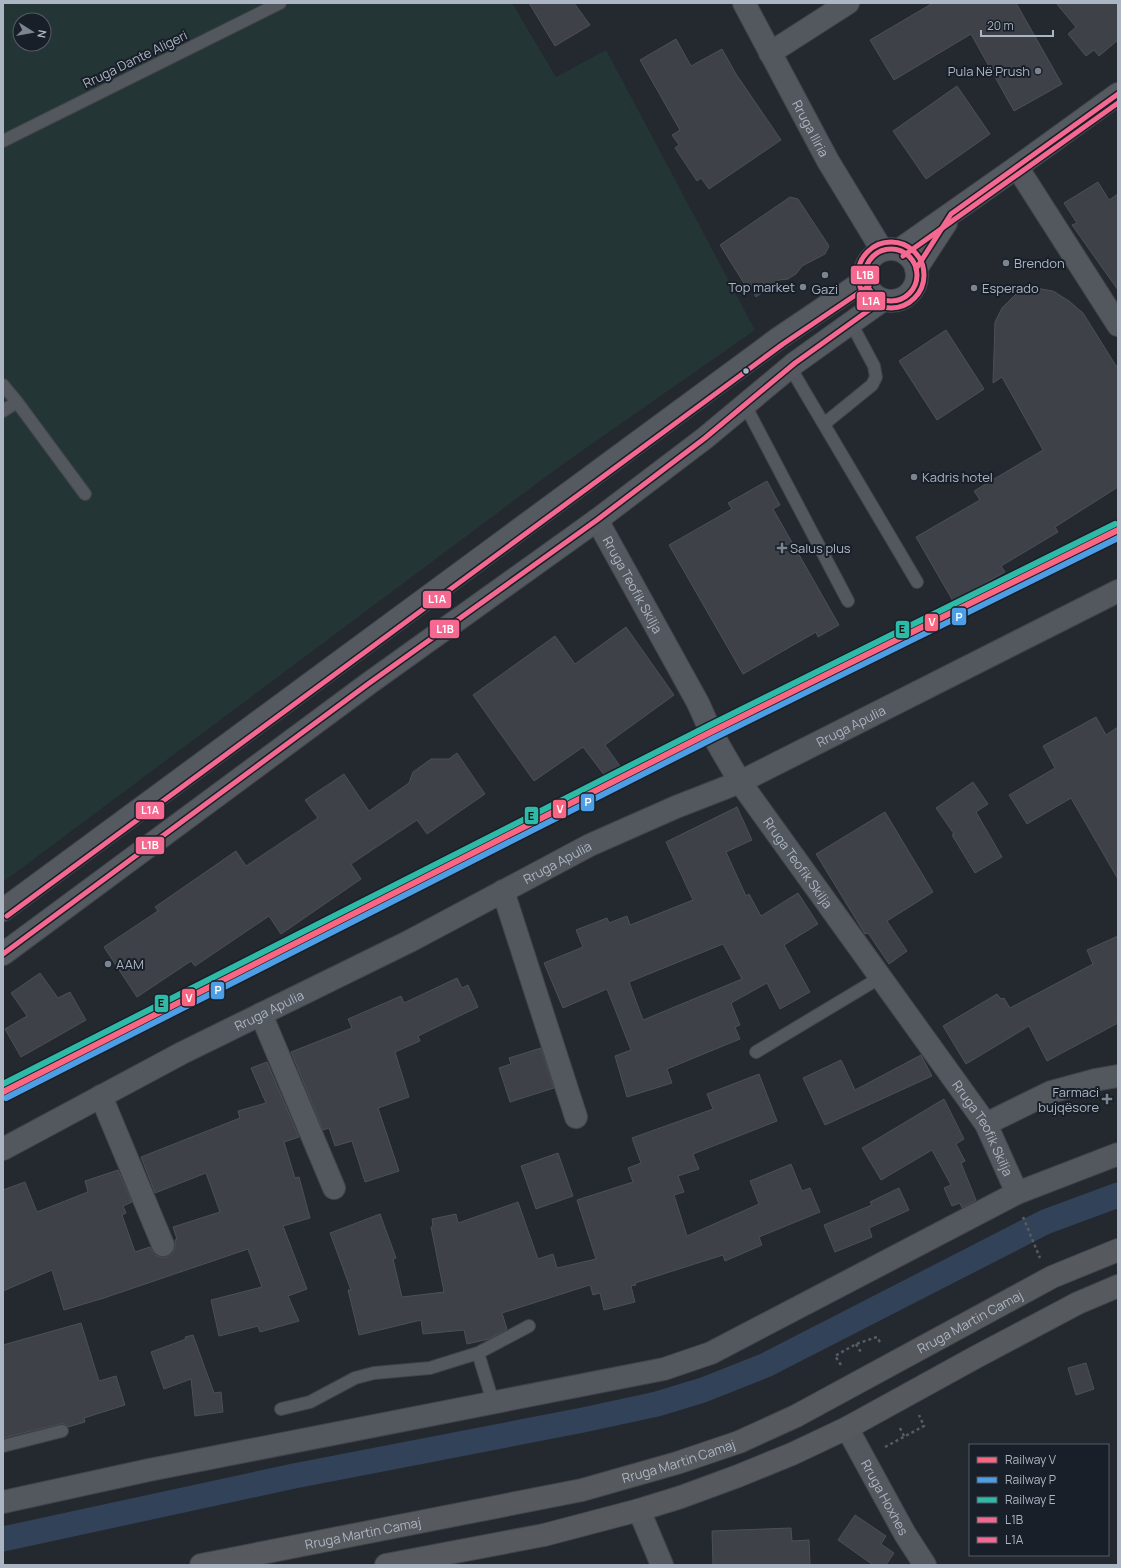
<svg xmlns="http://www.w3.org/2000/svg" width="1121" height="1568" font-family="Manrope,sans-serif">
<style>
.green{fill:#243536;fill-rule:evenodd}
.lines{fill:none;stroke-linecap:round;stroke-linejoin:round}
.canal{stroke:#324258;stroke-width:25}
.building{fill:#3e4248;stroke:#4b5058;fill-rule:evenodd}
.service-casing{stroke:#404348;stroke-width:14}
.minor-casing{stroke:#404348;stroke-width:24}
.tertiary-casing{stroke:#404348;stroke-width:24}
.primary-casing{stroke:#41454c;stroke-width:24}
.trunk-casing{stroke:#40454b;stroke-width:24}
.path{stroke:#565c62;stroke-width:2.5;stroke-dasharray:3 3;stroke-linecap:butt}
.service{stroke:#53575e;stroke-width:12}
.minor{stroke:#53575e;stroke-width:22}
.tertiary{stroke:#53575e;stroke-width:22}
.primary{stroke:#555960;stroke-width:22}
.trunk{stroke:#565a5f;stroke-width:22}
.bus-1-casing{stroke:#181f29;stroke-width:8}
.bus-2-casing{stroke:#181f29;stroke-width:8}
.bus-1{stroke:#f56890;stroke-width:5}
.bus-2{stroke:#f56890;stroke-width:5}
.rail-1-casing{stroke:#181f29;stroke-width:9}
.rail-2-casing{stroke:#181f29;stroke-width:9}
.rail-3-casing{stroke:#181f29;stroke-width:9}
.rail-1{stroke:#fa6682;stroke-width:6}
.rail-2{stroke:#4d9ee5;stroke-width:6}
.rail-3{stroke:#2dbaa7;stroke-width:6}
.poi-dot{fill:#7c848f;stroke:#181f29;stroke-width:1.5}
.bus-dot{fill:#acb5c2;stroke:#181f29;stroke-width:1.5}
.labels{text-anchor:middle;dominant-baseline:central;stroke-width:4;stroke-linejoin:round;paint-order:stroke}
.street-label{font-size:13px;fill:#acb5c2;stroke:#181f29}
.poi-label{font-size:13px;fill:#acb5c2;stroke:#181f29;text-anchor:start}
.line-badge{stroke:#181f29;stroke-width:1.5}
.badge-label{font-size:11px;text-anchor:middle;font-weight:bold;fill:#fff}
.pale-badge-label{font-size:11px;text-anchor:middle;font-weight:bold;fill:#111}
</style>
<rect width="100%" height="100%" fill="#24292f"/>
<!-- green -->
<path class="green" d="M 3,3 L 512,3 L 556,77 L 606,50 L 755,330 L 563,464 L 3,882 ZM 20,20 L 44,20 L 44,44 L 20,44 Z"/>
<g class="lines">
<!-- canal -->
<path class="canal" d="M 3,1539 L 294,1476 L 583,1420 L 657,1404 L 703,1390 L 766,1365 L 1045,1222 L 1118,1195"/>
</g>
<!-- building -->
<path class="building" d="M 529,3 L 574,3 L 590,25 L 555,46 Z
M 933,3 L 1016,3 L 1062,84 L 1014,111 L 971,34 L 894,80 L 870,40 Z
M 1056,3 L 1118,3 L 1118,40 L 1099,56 L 1094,50 L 1086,56 L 1068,34 L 1076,27 Z
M 676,39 L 691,66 L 722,49 L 736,74 L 781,140 L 709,189 L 701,178 L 697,181 L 675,148 L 679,145 L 672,135 L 680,130 L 640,60 Z
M 957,86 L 990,134 L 926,179 L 893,131 Z
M 1098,182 L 1109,200 L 1118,194 L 1118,290 L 1072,225 L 1077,223 L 1064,203 Z
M 790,197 L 798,199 L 829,246 L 825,254 L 802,266 L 796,274 L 788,279 L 779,280 L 756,297 L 751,288 L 747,288 L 720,245 Z
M 1036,288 L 1053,291 L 1069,301 L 1083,313 L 1118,369 L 1118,487 L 1055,527 L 1058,532 L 1001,566 L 1005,572 L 953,601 L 916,537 L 980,500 L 974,491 L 1043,450 L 1002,377 L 993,383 L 995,322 L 1002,308 L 1018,292 Z
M 946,330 L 984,389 L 937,420 L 899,361 Z
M 767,481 L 780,505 L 773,509 L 839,625 L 818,637 L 816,632 L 743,674 L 669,545 L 732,509 L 728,503 Z
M 626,627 L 674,695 L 605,745 L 620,766 L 605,776 L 583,747 L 534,781 L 473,695 L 555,636 L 575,664 Z
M 1096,717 L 1106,735 L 1118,727 L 1118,879 L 1071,798 L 1027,824 L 1009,795 L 1055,768 L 1043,746 Z
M 457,753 L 485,794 L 427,834 L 417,820 L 351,864 L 361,879 L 281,934 L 269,916 L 195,966 L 191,961 L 137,997 L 104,947 L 158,911 L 155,907 L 236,851 L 246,866 L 318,818 L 305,800 L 344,774 L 369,811 L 409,783 L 413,772 L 431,759 L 449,759 Z
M 973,782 L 988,804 L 976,812 L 1002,857 L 975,873 L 952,835 L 954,834 L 936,808 Z
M 737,807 L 752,840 L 726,852 L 746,896 L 749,894 L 761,916 L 798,893 L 818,924 L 784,945 L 810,992 L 780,1009 L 767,983 L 731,1003 L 740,1025 L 735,1027 L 740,1039 L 667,1069 L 672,1083 L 627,1097 L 615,1056 L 631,1050 L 607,989 L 563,1008 L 544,963 L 583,947 L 576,930 L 607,918 L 609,923 L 627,916 L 630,925 L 693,900 L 666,842 ZM 723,944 L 742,979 L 643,1020 L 629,982 Z
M 885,812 L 933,892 L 887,921 L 907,951 L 889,964 L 868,933 L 865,934 L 816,854 Z
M 1118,936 L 1118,1023 L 1047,1061 L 1029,1026 L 966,1064 L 943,1026 L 997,994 L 1001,999 L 1004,998 L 1010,1008 L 1093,964 L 1087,950 Z
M 40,973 L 58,998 L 70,992 L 86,1020 L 21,1057 L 5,1029 L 27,1016 L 11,993 Z
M 457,978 L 462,988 L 468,985 L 478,1007 L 418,1036 L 420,1041 L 395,1052 L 409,1097 L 378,1108 L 399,1171 L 365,1182 L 352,1141 L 335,1146 L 329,1128 L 323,1130 L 291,1052 L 352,1028 L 348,1019 L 401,996 L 404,1003 Z
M 541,1048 L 554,1088 L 510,1102 L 499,1068 L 511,1064 L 509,1058 Z
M 921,1055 L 932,1076 L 825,1125 L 803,1078 L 841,1060 L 855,1090 Z
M 267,1062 L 299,1137 L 284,1142 L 295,1178 L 299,1177 L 310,1218 L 283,1226 L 307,1289 L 288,1296 L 299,1321 L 260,1332 L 258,1326 L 219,1336 L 211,1300 L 262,1287 L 248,1249 L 104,1298 L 64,1310 L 52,1270 L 3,1291 L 3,1190 L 25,1182 L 37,1212 L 88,1192 L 85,1181 L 118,1170 L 132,1202 L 123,1206 L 126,1213 L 122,1215 L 135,1252 L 150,1247 L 155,1255 L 161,1257 L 167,1257 L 173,1253 L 175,1247 L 175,1240 L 177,1239 L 173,1227 L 220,1212 L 206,1173 L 155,1193 L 141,1157 L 240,1118 L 238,1111 L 266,1103 L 251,1068 Z
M 759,1074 L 777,1121 L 693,1154 L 699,1169 L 678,1176 L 684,1192 L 674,1195 L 687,1236 L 759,1204 L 750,1181 L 791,1164 L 802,1191 L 810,1188 L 820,1212 L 759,1237 L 762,1245 L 725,1261 L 723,1255 L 635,1283 L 636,1285 L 631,1286 L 635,1302 L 604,1310 L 600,1293 L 593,1295 L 590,1285 L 502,1313 L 507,1329 L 489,1339 L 467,1344 L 464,1330 L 423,1334 L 421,1320 L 359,1335 L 348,1290 L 351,1290 L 330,1233 L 380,1214 L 396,1258 L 393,1259 L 402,1297 L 444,1292 L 431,1227 L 433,1226 L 432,1219 L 456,1214 L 458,1223 L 518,1202 L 538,1259 L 553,1254 L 557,1268 L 596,1259 L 577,1200 L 633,1182 L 628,1168 L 641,1163 L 632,1138 L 713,1109 L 707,1094 Z
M 944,1099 L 964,1139 L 956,1144 L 965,1161 L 961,1163 L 976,1200 L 962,1208 L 960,1203 L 952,1206 L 944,1188 L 951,1185 L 932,1150 L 881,1180 L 862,1148 Z
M 558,1153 L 573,1196 L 536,1209 L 521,1166 Z
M 899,1188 L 909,1210 L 869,1228 L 872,1237 L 835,1252 L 824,1225 L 872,1205 L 870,1202 Z
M 81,1323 L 99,1381 L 116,1376 L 125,1405 L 84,1418 L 85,1422 L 68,1427 L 64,1424 L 60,1424 L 3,1438 L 3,1345 Z
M 193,1335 L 214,1393 L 221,1392 L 223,1412 L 195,1416 L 191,1379 L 164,1389 L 151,1352 L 186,1339 L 185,1337 Z
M 1086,1363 L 1094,1389 L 1076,1395 L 1068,1368 Z
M 855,1515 L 886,1536 L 881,1544 L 894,1553 L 886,1565 L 873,1565 L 838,1540 Z
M 791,1528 L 792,1541 L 809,1540 L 810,1565 L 713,1565 L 712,1531 Z"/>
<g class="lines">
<defs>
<path id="service" d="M 3,141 L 280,3
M 790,367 L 917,582
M 3,385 L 17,402 L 85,494
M 745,405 L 848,601
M 3,411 L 17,402
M 824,424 L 872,385 L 876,377 L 874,366 L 851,323
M 756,1052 L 881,977
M 478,1353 L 493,1402
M 281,1409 L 310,1402 L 355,1378 L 374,1373 L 430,1368 L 478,1353 L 529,1326
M 3,1446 L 62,1431"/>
<g id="minor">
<path id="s1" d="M 744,3 L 828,161 L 882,250"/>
<path d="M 770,53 L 848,3"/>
<path d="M 1017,167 L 1118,325"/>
<path d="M 503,891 L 576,1117"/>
<path d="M 261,1014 L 334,1188"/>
<path d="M 101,1096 L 163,1245"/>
<path d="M 986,1124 L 1051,1092 L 1095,1080 L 1118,1076"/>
<path id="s2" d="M 3,1149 L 182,1053 L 410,941 L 590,845 L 676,807 L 740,782 L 1118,591"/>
<path id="s3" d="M 847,1428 L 905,1534 L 925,1565"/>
<path d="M 639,1510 L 662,1565"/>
</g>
<g id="tertiary">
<path id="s4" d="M 597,520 L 698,703 L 711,732 L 740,782 L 986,1124 L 1017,1193"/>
<path d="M 3,1502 L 149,1470 L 664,1369 L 711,1353 L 1017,1193 L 1118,1154"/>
</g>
<path id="primary" d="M865 275a26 26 0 1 1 52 0a26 26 0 1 1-52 0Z
M 899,250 L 1017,167 L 1118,94
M 916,269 L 946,223
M 3,910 L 779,338 L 865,280
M 3,954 L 368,684 L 597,520 L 705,438 L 795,363 L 883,300"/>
<g id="trunk">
<path id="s5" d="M 201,1565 L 582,1490 L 677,1463 L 739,1442 L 796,1416 L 1052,1277 L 1118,1250"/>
<path d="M 386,1565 L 544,1535 L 639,1510 L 681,1497 L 738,1476 L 792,1454 L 847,1428 L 976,1357 L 1078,1303 L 1118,1286"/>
</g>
</defs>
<!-- service casing -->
<use href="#service" class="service-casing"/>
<!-- minor casing -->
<use href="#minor" class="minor-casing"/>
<!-- tertiary casing -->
<use href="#tertiary" class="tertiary-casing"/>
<!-- primary casing -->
<use href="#primary" class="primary-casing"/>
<!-- trunk casing -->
<use href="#trunk" class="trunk-casing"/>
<!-- path -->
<path class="path" d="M 1023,1217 L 1040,1258
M 856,1344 L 862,1354
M 841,1365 L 835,1356 L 856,1344 L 877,1337 L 881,1344
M 900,1428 L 904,1436
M 885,1447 L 924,1426 L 919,1415"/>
<!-- service -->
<use href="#service" class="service"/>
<!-- minor -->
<use href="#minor" class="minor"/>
<!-- tertiary -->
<use href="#tertiary" class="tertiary"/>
<!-- primary -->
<use href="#primary" class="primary"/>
<!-- trunk -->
<use href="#trunk" class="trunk"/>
<defs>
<path id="bus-1" d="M865 275a26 26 0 1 1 52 0a26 26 0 1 1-52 0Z
M 916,269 L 951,214 L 1118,94
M 3,954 L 368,684 L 597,520 L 705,438 L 795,363 L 883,300"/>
<path id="bus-2" d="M858 275a33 33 0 1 1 66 0a33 33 0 1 1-66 0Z
M 903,256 L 1118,103
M 7,916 L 783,344 L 869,286"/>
</defs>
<!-- bus-1 casing -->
<use href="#bus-1" class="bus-1-casing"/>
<!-- bus-2 casing -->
<use href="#bus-2" class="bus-2-casing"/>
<!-- bus-1 -->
<use href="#bus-1" class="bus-1"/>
<!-- bus-2 -->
<use href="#bus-2" class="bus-2"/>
<defs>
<path id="rail-1" d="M 3,1092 L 711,732 L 1118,530"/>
<path id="rail-2" d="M 6,1098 L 714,738 L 1118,538"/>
<path id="rail-3" d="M 3,1084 L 708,726 L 1115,524"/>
</defs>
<!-- rail-1 casing -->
<use href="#rail-1" class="rail-1-casing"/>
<!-- rail-2 casing -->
<use href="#rail-2" class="rail-2-casing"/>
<!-- rail-3 casing -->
<use href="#rail-3" class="rail-3-casing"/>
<!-- rail-1 -->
<use href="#rail-1" class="rail-1"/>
<!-- rail-2 -->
<use href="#rail-2" class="rail-2"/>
<!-- rail-3 -->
<use href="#rail-3" class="rail-3"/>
</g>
<!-- markers -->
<g class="poi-dot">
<circle cx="1038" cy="71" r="4"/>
<circle cx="1006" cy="263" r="4"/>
<circle cx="825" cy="275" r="4"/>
<circle cx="803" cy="287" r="4"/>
<circle cx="974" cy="288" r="4"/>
<circle cx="914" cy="477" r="4"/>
<path d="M780 542h4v4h4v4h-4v4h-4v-4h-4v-4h4z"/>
<circle cx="108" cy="964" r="4"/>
<path d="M1105 1093h4v4h4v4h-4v4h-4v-4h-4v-4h4z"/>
</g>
<circle class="bus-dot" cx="746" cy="371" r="3.5"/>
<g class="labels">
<!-- street labels -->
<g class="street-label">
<text transform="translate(135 59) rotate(-26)">Rruga Dante Aligeri</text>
<text stroke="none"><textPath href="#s1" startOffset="142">Rruga Iliria</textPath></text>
<text stroke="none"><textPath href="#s4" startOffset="74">Rruga Teofik Skilja</textPath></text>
<text stroke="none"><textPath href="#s2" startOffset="948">Rruga Apulia</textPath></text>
<text stroke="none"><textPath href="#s2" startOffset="624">Rruga Apulia</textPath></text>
<text stroke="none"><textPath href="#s4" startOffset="398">Rruga Teofik Skilja</textPath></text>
<text stroke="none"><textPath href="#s2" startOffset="300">Rruga Apulia</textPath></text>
<text stroke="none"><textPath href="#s4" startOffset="722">Rruga Teofik Skilja</textPath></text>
<text stroke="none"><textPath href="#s5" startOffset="813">Rruga Martin Camaj</textPath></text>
<text stroke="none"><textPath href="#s5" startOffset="489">Rruga Martin Camaj</textPath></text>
<text stroke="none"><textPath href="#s3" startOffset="79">Rruga Hoxhes</textPath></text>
<text stroke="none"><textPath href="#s5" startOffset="165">Rruga Martin Camaj</textPath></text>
</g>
<!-- poi labels -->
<g class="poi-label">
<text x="1030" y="71" text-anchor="end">Pula Në Prush</text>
<text x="1014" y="263">Brendon</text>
<text x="795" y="287" text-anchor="end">Top market</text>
<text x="982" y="288">Esperado</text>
<text x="825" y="289" text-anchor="middle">Gazi</text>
<text x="922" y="477">Kadris hotel</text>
<text x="790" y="548">Salus plus</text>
<text x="116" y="964">AAM</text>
<text x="1099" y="1092" text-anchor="end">Farmaci<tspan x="1099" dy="15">bujqësore</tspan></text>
</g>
</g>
<g class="line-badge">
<rect x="850" y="265" width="30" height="20" rx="4" fill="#f56890"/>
<rect x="856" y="291" width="30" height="20" rx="4" fill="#f56890"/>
<rect x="422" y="590" width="30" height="19" rx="4" fill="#f56890"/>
<rect x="951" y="607" width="16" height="19" rx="4" fill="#4d9ee5"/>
<rect x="924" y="613" width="15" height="19" rx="4" fill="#fa6682"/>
<rect x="429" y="619" width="31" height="20" rx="4" fill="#f56890"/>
<rect x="895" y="620" width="15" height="19" rx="4" fill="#2dbaa7"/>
<rect x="580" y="793" width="15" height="19" rx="4" fill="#4d9ee5"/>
<rect x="552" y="799" width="15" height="20" rx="4" fill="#fa6682"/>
<rect x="135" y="801" width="30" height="19" rx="4" fill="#f56890"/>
<rect x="524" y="806" width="15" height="19" rx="4" fill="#2dbaa7"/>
<rect x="135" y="836" width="30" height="19" rx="4" fill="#f56890"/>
<rect x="210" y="981" width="15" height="19" rx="4" fill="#4d9ee5"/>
<rect x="181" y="988" width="15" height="19" rx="4" fill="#fa6682"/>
<rect x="154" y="994" width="15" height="19" rx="4" fill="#2dbaa7"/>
</g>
<g class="badge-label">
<text x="865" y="279">L1B</text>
<text x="871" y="305">L1A</text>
<text x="437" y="603">L1A</text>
<text x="959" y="621">P</text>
<text x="932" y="626">V</text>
<text x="445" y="633">L1B</text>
<text x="588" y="806">P</text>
<text x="560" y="813">V</text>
<text x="150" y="814">L1A</text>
<text x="150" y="849">L1B</text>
<text x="218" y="994">P</text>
<text x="189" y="1002">V</text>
</g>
<g class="pale-badge-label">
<text x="902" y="633">E</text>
<text x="531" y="820">E</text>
<text x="161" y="1007">E</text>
</g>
<!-- border -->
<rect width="1121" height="1568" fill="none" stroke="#acb5c2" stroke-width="8"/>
<!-- legend -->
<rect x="969" y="1444" width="140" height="112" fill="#181f29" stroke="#535b66"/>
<rect x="977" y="1457" width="20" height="6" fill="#fa6682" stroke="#535b66"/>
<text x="1005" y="1464" font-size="12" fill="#acb5c2">Railway V</text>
<rect x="977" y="1477" width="20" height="6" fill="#4d9ee5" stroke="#535b66"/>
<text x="1005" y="1484" font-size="12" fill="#acb5c2">Railway P</text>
<rect x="977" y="1497" width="20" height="6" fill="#2dbaa7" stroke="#535b66"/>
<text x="1005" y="1504" font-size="12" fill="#acb5c2">Railway E</text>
<rect x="977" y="1517" width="20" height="6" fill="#f56890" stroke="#535b66"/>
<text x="1005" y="1524" font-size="12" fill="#acb5c2">L1B</text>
<rect x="977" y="1537" width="20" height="6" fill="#f56890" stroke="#535b66"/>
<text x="1005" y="1544" font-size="12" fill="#acb5c2">L1A</text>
<!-- north arrow -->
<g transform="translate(32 32) rotate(101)"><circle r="19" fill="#181f29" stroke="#535b66"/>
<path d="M0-3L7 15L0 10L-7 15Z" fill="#7c848f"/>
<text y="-6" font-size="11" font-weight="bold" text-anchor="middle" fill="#acb5c2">N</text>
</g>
<!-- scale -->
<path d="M981 30v6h72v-6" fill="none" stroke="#acb5c2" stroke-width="2"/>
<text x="987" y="30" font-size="12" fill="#acb5c2" stroke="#181f29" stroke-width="3" paint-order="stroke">20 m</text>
</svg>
